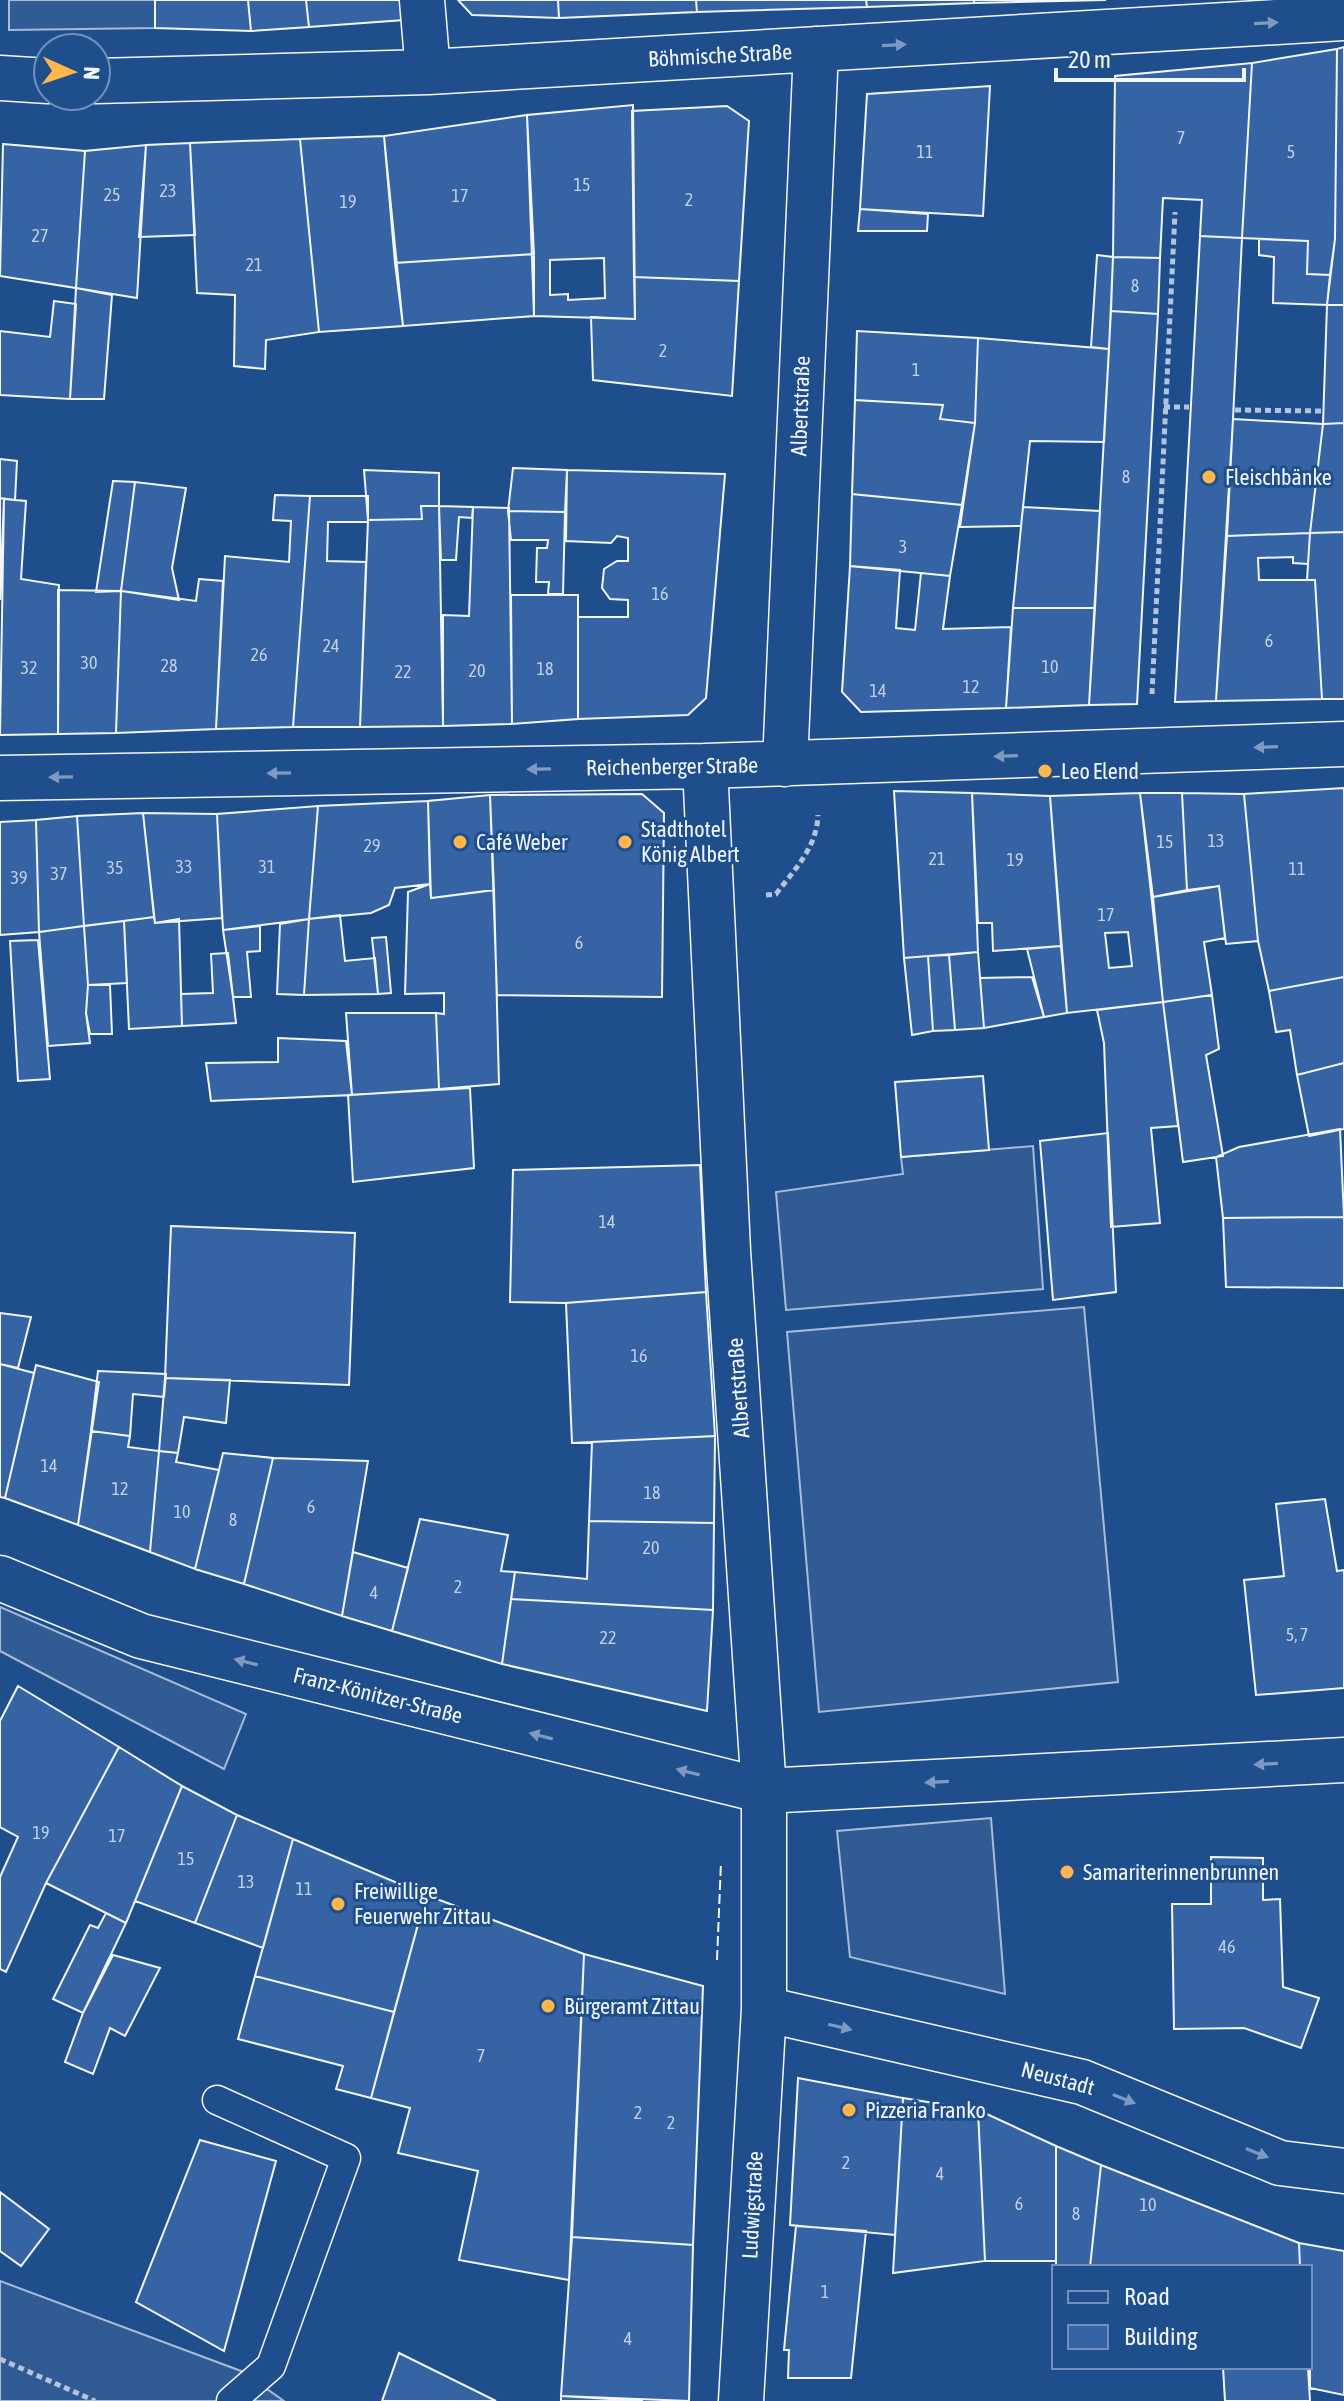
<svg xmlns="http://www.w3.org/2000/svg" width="1344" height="2401" font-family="'Asap Condensed',sans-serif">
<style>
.built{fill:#305b95;stroke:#a8bbd7;stroke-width:2}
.building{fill:#3563a3;stroke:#f2f6ff;stroke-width:2;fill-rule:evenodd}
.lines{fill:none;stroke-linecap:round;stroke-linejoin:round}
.service-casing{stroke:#f2f6ff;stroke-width:31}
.minor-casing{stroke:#f2f6ff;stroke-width:47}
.path{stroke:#b3c4dc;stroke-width:5;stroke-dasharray:6 4;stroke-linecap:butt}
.service{stroke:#1f4e8c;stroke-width:28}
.minor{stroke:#1f4e8c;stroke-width:44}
.fence{stroke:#f2f6ff;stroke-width:2;stroke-dasharray:10 4;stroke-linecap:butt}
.oneway{fill:#7e9ac0}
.poi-dot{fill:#ffb74d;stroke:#1f4e8c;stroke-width:3}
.labels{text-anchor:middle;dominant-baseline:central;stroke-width:6;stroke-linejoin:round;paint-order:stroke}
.number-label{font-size:18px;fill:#c3d1e8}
.street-label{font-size:22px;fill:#f2f6ff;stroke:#1f4e8c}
.poi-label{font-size:22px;fill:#f2f6ff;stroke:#1f4e8c;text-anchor:start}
</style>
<rect width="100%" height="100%" fill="#1f4e8c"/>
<!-- built -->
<path class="built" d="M 9,0 L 155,0 L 155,28 L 9,30 Z
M 1033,1146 L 1043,1289 L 786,1310 L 776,1192 L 903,1174 L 901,1157 Z
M 1084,1307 L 1118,1682 L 819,1712 L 787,1332 Z
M 0,1607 L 246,1714 L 224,1769 L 0,1651 Z
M 991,1818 L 1005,1994 L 850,1957 L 837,1831 Z
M 0,2281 L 241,2371 L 284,2401 L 0,2401 Z"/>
<!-- building -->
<path class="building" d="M 155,0 L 248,0 L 251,31 L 155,28 Z
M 248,0 L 306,0 L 309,27 L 251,31 Z
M 306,0 L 402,0 L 404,20 L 309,27 Z
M 458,0 L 558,0 L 559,18 L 472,15 Z
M 558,0 L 696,0 L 697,12 L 559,18 Z
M 696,0 L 866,0 L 867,7 L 697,12 Z
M 866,0 L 974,0 L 974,3 L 867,7 Z
M 974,0 L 1106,0 L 974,3 Z
M 1344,47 L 1344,305 L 1327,305 L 1335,239 L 1337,49 Z
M 1337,49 L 1335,239 L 1330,275 L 1307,274 L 1308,241 L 1242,238 L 1252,63 Z
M 1252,63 L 1242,238 L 1200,236 L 1202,200 L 1163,198 L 1160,258 L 1113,257 L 1115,76 Z
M 990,86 L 983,216 L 860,209 L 867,94 Z
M 633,105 L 635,319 L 534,316 L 527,115 ZM 604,258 L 605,298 L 568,300 L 568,294 L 550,295 L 550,260 Z
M 727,106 L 749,121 L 739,281 L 634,277 L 632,111 Z
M 527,115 L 534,254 L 395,263 L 384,136 Z
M 384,136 L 403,326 L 319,332 L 300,139 Z
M 300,139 L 319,332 L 266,340 L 265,369 L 234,366 L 235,295 L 197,293 L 190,143 Z
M 190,143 L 195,235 L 139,237 L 146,145 Z
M 3,144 L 85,151 L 76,288 L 0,276 Z
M 146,145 L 137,298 L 76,288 L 85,151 Z
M 860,209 L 928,214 L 927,231 L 858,231 Z
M 1200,236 L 1242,238 L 1233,419 L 1216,701 L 1175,702 Z
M 1259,239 L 1308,241 L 1307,274 L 1330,275 L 1327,305 L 1273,303 L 1274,257 L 1259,255 Z
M 534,254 L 534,316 L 403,326 L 395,263 Z
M 1097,255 L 1113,257 L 1109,349 L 1091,347 Z
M 1113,257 L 1160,258 L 1158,314 L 1111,311 Z
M 634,277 L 739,281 L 732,396 L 593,380 L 591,317 L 635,319 Z
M 76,288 L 112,295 L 104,399 L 70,399 Z
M 54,301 L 76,304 L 70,399 L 0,395 L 0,331 L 50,337 Z
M 1327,305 L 1344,305 L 1344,423 L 1323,424 Z
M 1111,311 L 1158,314 L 1137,704 L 1089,705 Z
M 857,331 L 978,338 L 975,423 L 940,419 L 943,405 L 855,400 Z
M 978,338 L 1109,349 L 1104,442 L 1030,441 L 1021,526 L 960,527 L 975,423 Z
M 855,400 L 943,405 L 940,419 L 975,423 L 962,505 L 852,494 Z
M 1233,419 L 1323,424 L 1310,533 L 1227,536 Z
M 1344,423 L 1344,532 L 1310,533 L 1323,424 Z
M 0,459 L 17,461 L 15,500 L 0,498 Z
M 513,468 L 567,470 L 565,512 L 508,511 Z
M 364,470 L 439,473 L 439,506 L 421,506 L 422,519 L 368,520 Z
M 567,470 L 725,474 L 706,698 L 688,715 L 578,719 L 578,617 L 628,617 L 628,600 L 610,599 L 602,588 L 604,569 L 617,561 L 628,561 L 628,538 L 617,536 L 611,543 L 566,541 Z
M 113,481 L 135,482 L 121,591 L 96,592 Z
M 135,482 L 186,488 L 172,568 L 179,600 L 121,591 Z
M 852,494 L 962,505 L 950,576 L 850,566 Z
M 275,495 L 310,496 L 293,727 L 216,729 L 225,556 L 289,562 L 291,521 L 273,520 Z
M 310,496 L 368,496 L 368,522 L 328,522 L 327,561 L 366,562 L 360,727 L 293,727 Z
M 0,498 L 4,499 L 0,600 Z
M 4,499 L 26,501 L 21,579 L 59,585 L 58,734 L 0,735 Z
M 421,506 L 439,506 L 443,726 L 360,727 L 368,520 L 422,519 Z
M 439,506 L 473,507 L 472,518 L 459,517 L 456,560 L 441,560 Z
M 473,507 L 509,508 L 512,724 L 443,726 L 443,615 L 469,616 Z
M 1023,507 L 1100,511 L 1095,608 L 1013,608 Z
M 508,511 L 565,512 L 563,594 L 548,594 L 549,582 L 536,582 L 537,548 L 547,548 L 548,540 L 511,540 Z
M 1344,532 L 1344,699 L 1322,699 L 1315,580 L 1307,580 L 1310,533 Z
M 1310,533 L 1308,564 L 1293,563 L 1293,557 L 1258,558 L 1259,580 L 1315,580 L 1322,699 L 1216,701 L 1227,536 Z
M 850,566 L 900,570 L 896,628 L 915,630 L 921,573 L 950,576 L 943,629 L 1011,627 L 1006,708 L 861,712 L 842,692 Z
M 199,579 L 223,581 L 216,729 L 116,733 L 121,591 L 196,601 Z
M 58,590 L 121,591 L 116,733 L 58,734 Z
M 511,595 L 578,595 L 578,719 L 512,724 Z
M 1013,608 L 1095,608 L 1089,705 L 1006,708 Z
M 1344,788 L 1344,977 L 1269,991 L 1258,941 L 1244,794 Z
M 894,791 L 972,793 L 978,952 L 904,958 Z
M 972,793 L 1050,796 L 1061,946 L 993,951 L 992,923 L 978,923 Z
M 1140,793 L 1163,1002 L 1067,1013 L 1050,796 ZM 1128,932 L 1132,966 L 1109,968 L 1105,933 Z
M 1140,793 L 1182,793 L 1187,890 L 1153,897 Z
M 1182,793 L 1244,794 L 1258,941 L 1226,944 L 1219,886 L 1187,890 Z
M 642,794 L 664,813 L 662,997 L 497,995 L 490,795 Z
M 490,795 L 494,890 L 431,898 L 428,801 Z
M 428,801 L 430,884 L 395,888 L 389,905 L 371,913 L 309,919 L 318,806 Z
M 318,806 L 309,919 L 223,930 L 217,814 Z
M 143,813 L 217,814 L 222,918 L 155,923 Z
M 143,813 L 154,917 L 84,926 L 77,816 Z
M 77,816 L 84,926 L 39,932 L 36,820 Z
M 36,820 L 39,932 L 0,935 L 0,822 Z
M 430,884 L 431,898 L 494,890 L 499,1084 L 439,1089 L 436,1013 L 444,1014 L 444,993 L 405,994 L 408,892 Z
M 1219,886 L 1225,938 L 1204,942 L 1212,995 L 1163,1002 L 1153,897 Z
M 340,915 L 345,961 L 375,958 L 378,994 L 304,995 L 309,919 Z
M 154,917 L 155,923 L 179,919 L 182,1026 L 129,1029 L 124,921 Z
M 309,919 L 304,995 L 277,994 L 280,924 Z
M 124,921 L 127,983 L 88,985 L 84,926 Z
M 84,926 L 88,985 L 86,1013 L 90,1043 L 48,1046 L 39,932 Z
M 260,926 L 260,951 L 247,952 L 251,997 L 233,997 L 223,930 Z
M 386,937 L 391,993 L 378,994 L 372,938 Z
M 38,940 L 50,1079 L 18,1081 L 10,941 Z
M 1061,946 L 1067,1013 L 1044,1017 L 1027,949 Z
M 978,952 L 984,1028 L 955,1030 L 949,955 Z
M 228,953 L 236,1023 L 182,1026 L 181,994 L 213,993 L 211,954 Z
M 949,955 L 955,1030 L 933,1031 L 928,956 Z
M 928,956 L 933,1031 L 912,1035 L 904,958 Z
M 1032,977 L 1044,1017 L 984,1028 L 980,978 Z
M 1344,977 L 1344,1063 L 1297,1075 L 1290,1030 L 1276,1032 L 1269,991 Z
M 88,985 L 110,985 L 112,1034 L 90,1034 L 86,1013 Z
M 1212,995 L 1219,1049 L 1206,1055 L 1223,1156 L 1183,1162 L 1163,1002 Z
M 1163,1002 L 1178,1126 L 1151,1128 L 1160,1223 L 1111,1227 L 1104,1043 L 1097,1010 Z
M 346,1013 L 436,1013 L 439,1089 L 352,1095 Z
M 278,1038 L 346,1041 L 352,1095 L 211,1101 L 206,1063 L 278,1062 Z
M 1344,1063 L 1344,1129 L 1309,1136 L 1297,1075 Z
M 983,1076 L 989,1150 L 901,1157 L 895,1082 Z
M 470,1088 L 474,1168 L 353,1182 L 348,1095 Z
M 1340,1129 L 1344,1217 L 1223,1218 L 1216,1157 L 1239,1147 Z
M 1108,1133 L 1116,1292 L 1053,1300 L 1040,1141 Z
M 700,1165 L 706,1292 L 566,1303 L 510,1302 L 513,1170 Z
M 1344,1217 L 1344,1288 L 1226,1287 L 1223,1218 Z
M 171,1226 L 355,1233 L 349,1385 L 165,1378 Z
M 706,1292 L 715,1436 L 572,1443 L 566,1303 Z
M 0,1313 L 31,1317 L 18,1368 L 0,1364 Z
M 0,1364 L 34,1373 L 5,1498 L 0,1497 Z
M 36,1365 L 99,1382 L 78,1525 L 5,1498 Z
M 98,1371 L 166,1374 L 164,1397 L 133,1394 L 130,1436 L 91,1431 Z
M 165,1378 L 230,1380 L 226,1423 L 184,1417 L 178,1453 L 159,1451 Z
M 91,1431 L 130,1436 L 128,1447 L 159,1451 L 150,1552 L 78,1525 Z
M 715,1436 L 714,1523 L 589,1521 L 592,1442 Z
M 159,1451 L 178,1453 L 176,1462 L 219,1470 L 195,1569 L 150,1552 Z
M 223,1453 L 273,1458 L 244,1584 L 195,1569 Z
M 273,1458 L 368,1461 L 342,1616 L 244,1584 Z
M 1325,1499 L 1337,1571 L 1344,1570 L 1344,1688 L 1256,1695 L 1244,1580 L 1284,1576 L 1276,1504 Z
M 420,1519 L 508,1535 L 501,1571 L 515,1572 L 502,1664 L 392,1631 Z
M 589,1521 L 714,1523 L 713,1610 L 511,1599 L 515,1572 L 587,1579 Z
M 353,1552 L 408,1568 L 392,1631 L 342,1616 Z
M 511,1599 L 713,1610 L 707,1711 L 502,1664 Z
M 18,1686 L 119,1747 L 46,1883 L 6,1972 L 0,1969 L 0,1877 L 18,1837 L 0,1827 L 0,1721 Z
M 119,1747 L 182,1786 L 126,1923 L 46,1883 Z
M 182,1786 L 237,1815 L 195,1923 L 135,1901 Z
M 237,1815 L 293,1839 L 263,1948 L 195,1923 Z
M 293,1839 L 426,1895 L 394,2012 L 255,1976 Z
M 1211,1857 L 1263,1858 L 1263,1900 L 1280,1899 L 1283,1987 L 1319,1998 L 1301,2048 L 1244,2028 L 1174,2029 L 1172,1904 L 1211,1904 Z
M 426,1895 L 584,1954 L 569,2280 L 459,2260 L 478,2171 L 398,2153 L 410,2108 L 371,2098 Z
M 106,1913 L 126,1923 L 83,2013 L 53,1999 L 90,1925 L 98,1928 Z
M 584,1954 L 703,1986 L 693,2245 L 572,2237 Z
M 113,1955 L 160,1968 L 125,2036 L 110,2028 L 93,2074 L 65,2062 L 83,2013 Z
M 255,1976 L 394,2012 L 371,2098 L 336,2089 L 343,2066 L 238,2039 Z
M 798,2078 L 903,2098 L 895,2235 L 790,2225 Z
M 903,2098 L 978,2110 L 985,2261 L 893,2273 Z
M 978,2110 L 1056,2146 L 1056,2261 L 985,2261 Z
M 200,2140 L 276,2161 L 224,2351 L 136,2302 Z
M 1056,2146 L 1101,2165 L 1090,2267 L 1056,2267 Z
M 1101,2165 L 1299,2243 L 1300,2267 L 1090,2267 Z
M 0,2192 L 49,2229 L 21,2266 L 0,2251 Z
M 796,2226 L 866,2231 L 851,2378 L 788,2378 L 789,2350 L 784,2350 Z
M 572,2237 L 693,2245 L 689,2401 L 561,2396 Z
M 1299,2243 L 1344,2251 L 1344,2395 L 1310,2388 L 1310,2267 L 1300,2267 Z
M 399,2353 L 496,2401 L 382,2401 Z
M 1223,2367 L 1308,2367 L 1310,2401 L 1225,2401 Z
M 561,2396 L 643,2401 L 561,2401 Z"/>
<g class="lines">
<defs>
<path id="service" d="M 217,2100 L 346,2158 L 271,2366 L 231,2401"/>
<path id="minor" d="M 422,0 L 428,72
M 0,78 L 48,81
M 96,81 L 428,72 L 1344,18
M 785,764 L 816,49
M 705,766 L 728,1251 L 764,1791 L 764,2009 L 741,2401
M 0,778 L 705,766 L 1344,744
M 0,1578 L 141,1636 L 764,1791 L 1344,1760
M 764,2009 L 1082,2082 L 1280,2163 L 1344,2171"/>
</defs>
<!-- service casing -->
<use href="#service" class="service-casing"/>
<!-- minor casing -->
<use href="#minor" class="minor-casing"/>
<!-- path -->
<path class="path" d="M 1164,407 L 1189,407
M 1235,410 L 1323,411
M 1152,694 L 1175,212
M 766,895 L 776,894 C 795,869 817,847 818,815
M 0,2359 L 95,2401"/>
<!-- service -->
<use href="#service" class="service"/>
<!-- minor -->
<use href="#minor" class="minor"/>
<!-- fence -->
<path class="fence" d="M 717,1960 L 721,1862"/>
</g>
<!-- one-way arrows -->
<defs><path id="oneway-solid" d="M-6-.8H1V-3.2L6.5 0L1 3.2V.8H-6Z" transform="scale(2)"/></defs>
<g class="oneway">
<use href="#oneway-solid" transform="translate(1266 23) rotate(-3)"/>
<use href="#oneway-solid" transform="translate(894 45) rotate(-3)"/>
<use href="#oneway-solid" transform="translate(1266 747) rotate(178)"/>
<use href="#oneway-solid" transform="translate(1006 756) rotate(178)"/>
<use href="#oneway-solid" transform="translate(539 769) rotate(179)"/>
<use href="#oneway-solid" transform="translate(279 773) rotate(179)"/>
<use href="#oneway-solid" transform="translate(61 777) rotate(179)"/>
<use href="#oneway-solid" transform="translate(246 1662) rotate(-166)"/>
<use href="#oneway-solid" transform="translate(541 1736) rotate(-166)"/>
<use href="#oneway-solid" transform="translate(1266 1764) rotate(177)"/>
<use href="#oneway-solid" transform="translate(688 1772) rotate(-166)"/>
<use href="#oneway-solid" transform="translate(937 1782) rotate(177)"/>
<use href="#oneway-solid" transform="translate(840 2027) rotate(13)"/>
<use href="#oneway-solid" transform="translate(1124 2099) rotate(22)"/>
<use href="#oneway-solid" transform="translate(1257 2153) rotate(22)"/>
</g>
<!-- markers -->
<g class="poi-dot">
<circle cx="1209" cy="477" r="8"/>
<circle cx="1045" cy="771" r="8"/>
<circle cx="460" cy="842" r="8"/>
<circle cx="625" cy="842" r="8"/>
<circle cx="1067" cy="1872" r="8"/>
<circle cx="338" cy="1904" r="8"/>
<circle cx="548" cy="2006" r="8"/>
<circle cx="849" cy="2110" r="8"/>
</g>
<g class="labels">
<!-- number labels -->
<g class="number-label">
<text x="1181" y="137">7</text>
<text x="925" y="151">11</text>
<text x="1291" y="151">5</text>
<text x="582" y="184">15</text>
<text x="168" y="190">23</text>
<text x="112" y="194">25</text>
<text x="460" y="195">17</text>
<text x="689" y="199">2</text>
<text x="348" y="201">19</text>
<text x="40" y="235">27</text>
<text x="254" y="264">21</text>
<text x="1135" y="285">8</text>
<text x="663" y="350">2</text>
<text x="916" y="369">1</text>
<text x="1126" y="476">8</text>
<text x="903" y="546">3</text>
<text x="660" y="593">16</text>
<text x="1269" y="640">6</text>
<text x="331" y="645">24</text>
<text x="259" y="654">26</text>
<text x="89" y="662">30</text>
<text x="169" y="665">28</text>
<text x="1050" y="666">10</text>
<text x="29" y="667">32</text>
<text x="545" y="668">18</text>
<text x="477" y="670">20</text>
<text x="403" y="671">22</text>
<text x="971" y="686">12</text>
<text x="878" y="690">14</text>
<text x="1216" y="840">13</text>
<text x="1165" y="841">15</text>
<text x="372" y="845">29</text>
<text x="937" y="858">21</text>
<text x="1015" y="859">19</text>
<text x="184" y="866">33</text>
<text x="267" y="866">31</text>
<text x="115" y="867">35</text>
<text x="1297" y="868">11</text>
<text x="59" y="873">37</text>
<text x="19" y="877">39</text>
<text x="1106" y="914">17</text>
<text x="579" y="942">6</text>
<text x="607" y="1221">14</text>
<text x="639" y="1355">16</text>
<text x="49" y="1465">14</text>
<text x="120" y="1488">12</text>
<text x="652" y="1492">18</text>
<text x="311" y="1506">6</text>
<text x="182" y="1511">10</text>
<text x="233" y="1519">8</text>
<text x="651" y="1547">20</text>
<text x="458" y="1586">2</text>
<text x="374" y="1592">4</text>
<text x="1297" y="1634">5, 7</text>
<text x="608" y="1637">22</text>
<text x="41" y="1832">19</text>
<text x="117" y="1835">17</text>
<text x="186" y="1858">15</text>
<text x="246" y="1881">13</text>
<text x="304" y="1888">11</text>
<text x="1227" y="1946">46</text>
<text x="481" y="2055">7</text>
<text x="638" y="2112">2</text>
<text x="671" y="2122">2</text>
<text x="846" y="2162">2</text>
<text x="940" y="2173">4</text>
<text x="1019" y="2203">6</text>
<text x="1148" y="2204">10</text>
<text x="1076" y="2213">8</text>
<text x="825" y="2291">1</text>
<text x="628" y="2338">4</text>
</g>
<!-- street labels -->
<g class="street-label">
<text transform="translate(720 55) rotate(-3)">Böhmische Straße</text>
<text transform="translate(800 406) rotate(-88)">Albertstraße</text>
<text transform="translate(672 766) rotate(-1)">Reichenberger Straße</text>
<text transform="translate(738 1388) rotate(-94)">Albertstraße</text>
<text transform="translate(378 1695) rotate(14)">Franz-Könitzer-Straße</text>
<text transform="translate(1058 2078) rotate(15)">Neustadt</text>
<text transform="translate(752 2205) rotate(-87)">Ludwigstraße</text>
</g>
<!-- poi labels -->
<g class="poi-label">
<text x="1225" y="477">Fleischbänke</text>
<text x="1061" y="771">Leo Elend</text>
<text x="641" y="829">Stadthotel<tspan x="641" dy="25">König Albert</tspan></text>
<text x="476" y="842">Café Weber</text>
<text x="1083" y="1872">Samariterinnenbrunnen</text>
<text x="354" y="1891">Freiwillige<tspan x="354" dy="25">Feuerwehr Zittau</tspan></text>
<text x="564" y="2006">Bürgeramt Zittau</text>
<text x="865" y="2110">Pizzeria Franko</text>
</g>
</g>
<!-- legend -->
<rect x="1052" y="2265" width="260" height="104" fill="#1f4e8c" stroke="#7391ba" stroke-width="2"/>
<rect x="1068" y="2291" width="40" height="12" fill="#1f4e8c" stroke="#7391ba" stroke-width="2"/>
<text x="1124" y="2305" font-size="24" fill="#f2f6ff">Road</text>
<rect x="1068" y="2325" width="40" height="24" fill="#3563a3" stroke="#7391ba" stroke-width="2"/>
<text x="1124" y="2345" font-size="24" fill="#f2f6ff">Building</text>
<!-- north arrow -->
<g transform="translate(72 72) rotate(93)"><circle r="38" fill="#1f4e8c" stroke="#7391ba" stroke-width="2"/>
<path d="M0-6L14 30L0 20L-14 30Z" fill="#ffb74d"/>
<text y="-12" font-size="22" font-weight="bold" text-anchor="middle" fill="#f2f6ff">N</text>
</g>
<!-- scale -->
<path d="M1056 68v12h188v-12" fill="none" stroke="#f2f6ff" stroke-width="4"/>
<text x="1068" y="68" font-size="24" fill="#f2f6ff" stroke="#1f4e8c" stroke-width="6" paint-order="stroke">20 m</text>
</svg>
